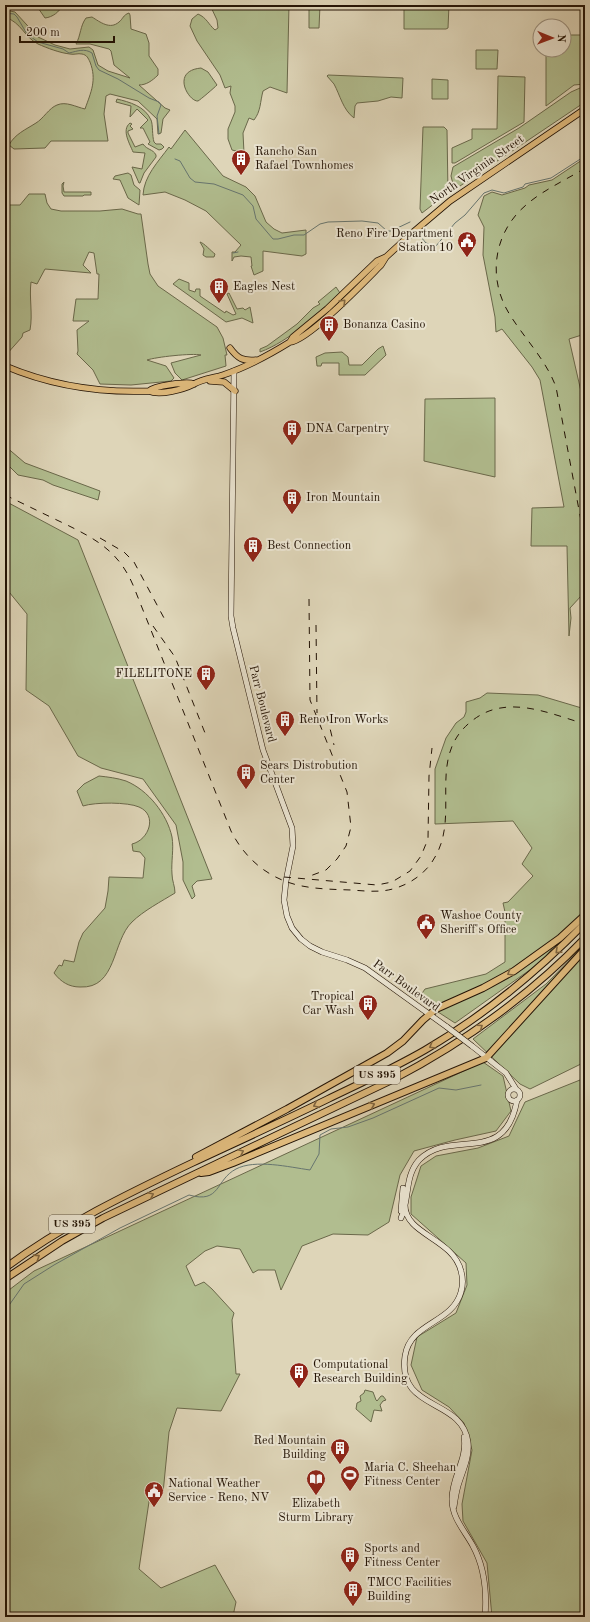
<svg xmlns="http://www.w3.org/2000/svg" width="590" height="1622" font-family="'Old Standard TT',serif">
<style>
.green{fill:#b1bd8f;stroke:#6a684a}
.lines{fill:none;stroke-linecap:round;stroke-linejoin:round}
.stream{stroke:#67756f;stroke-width:1}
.secondary-casing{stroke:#231305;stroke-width:6}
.primary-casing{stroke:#231305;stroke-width:7}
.highway-casing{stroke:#231305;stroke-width:8}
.secondary{stroke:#eae4d1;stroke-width:5}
.primary{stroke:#dfba7c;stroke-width:5.5}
.highway{stroke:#dfba7c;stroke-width:6}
.rail{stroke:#231305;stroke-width:1;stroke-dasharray:7 7;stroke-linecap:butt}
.secondary-bridge-casing{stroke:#231305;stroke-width:6;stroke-linecap:butt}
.secondary-bridge{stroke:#eae4d1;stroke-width:5}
.oneway{stroke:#816640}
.labels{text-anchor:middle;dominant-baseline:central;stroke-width:4;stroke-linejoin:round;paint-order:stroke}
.shield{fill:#eae4d1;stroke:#5f5242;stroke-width:1}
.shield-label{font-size:11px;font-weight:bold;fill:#231305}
.poi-label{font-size:12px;fill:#231305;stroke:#eae4d1;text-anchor:start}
.street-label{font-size:12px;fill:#231305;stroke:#eae4d1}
</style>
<rect width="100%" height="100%" fill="#ded5b8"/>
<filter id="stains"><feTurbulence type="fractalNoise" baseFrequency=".005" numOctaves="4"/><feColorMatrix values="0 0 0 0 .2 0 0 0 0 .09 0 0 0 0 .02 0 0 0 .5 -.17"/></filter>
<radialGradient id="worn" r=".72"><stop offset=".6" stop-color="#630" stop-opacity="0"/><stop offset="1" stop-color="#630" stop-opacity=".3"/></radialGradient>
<!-- green -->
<path class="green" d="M 36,5 L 63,5 C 59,12 53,17 45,18 Z
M 210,5 L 289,5 L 287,93 L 270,87 L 263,91 C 260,102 261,111 254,120 L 249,118 L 243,133 L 244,153 L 232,150 L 228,139 L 228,129 L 235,112 L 235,106 L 230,93 L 231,86 L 225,88 L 220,75 L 197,41 L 190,26 L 192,19 L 198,14 C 207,18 208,24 215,30 L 218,28 L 217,20 Z
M 309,5 L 320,5 L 319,28 L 309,28 Z
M 404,5 L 449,5 L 448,28 L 446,29 L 404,29 Z
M 5,10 L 15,12 L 38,37 L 55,45 L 70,49 L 89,47 L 93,50 L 98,65 L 108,71 L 130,78 L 114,65 L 111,51 L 109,49 L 90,44 L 76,44 C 81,35 80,26 86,18 L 92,17 C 100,22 110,30 119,22 C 123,19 123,15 129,13 L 130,15 L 131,29 L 146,34 L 149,43 L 149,56 L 158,69 L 158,75 C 152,81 146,85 139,85 L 165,108 L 170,110 L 163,119 L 161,133 L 158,134 L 157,119 L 138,101 L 110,94 L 106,96 L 104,114 L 108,141 L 51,141 L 45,148 L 14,149 L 9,145 C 15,134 25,130 36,123 C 43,119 49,108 57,105 C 66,101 76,107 85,109 C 91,92 97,80 90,62 C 88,58 87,55 82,54 C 78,53 74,55 70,54 C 60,53 47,48 38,44 C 24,37 22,23 5,17 Z
M 564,35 L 585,35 L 585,84 L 574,85 L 546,106 L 546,50 L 564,50 Z
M 476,50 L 498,50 L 497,69 L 476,69 Z
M 201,68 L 208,72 L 217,85 C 214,88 200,100 198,101 C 189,102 170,71 201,68 Z
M 328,75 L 403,78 L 402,98 L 391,97 L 378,101 L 357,103 L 355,106 L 354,118 C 343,110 340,95 334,84 C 332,81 329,79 327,76 Z
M 498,76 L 525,77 L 524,122 L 455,163 L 452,163 L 452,148 L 472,139 L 472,129 L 497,129 Z
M 432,79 L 448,80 L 448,99 L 432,99 Z
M 580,88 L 585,88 L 585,102 L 460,186 L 454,188 L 451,176 L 453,167 L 519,128 L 571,92 Z
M 117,99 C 129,102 145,106 151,120 C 153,124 152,136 154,142 L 156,144 L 161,144 L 164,147 L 162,149 L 159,150 L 148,144 L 150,142 L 143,128 L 140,128 L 148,120 L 137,109 L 130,117 L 131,106 L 116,102 Z
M 130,123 L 132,124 L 130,126 L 133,129 L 128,131 L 128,133 L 135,147 L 143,144 C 147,150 153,149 156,155 L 156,157 L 144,173 L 140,183 L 139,183 L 132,167 L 142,169 L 145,153 L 133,152 C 130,144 121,130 130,123 Z
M 423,127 L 444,127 L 447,130 L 448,193 L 422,213 L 420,209 Z
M 185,130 L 223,176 L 246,187 L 255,196 L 266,222 L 274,229 L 282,233 L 306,230 L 306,254 L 302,256 L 263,251 L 263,271 L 254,275 L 251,266 L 252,266 L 251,257 L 241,256 L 234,257 L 232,261 L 232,252 L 235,252 L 241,245 L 206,211 L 185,200 L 165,192 L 143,195 C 144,176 158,162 169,147 L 171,149 Z
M 585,158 L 585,334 L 569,339 L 585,409 L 585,595 L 582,595 L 570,608 L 571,618 L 569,636 L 567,546 L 531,546 L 532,508 L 564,507 L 540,380 L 532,367 L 502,329 L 496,332 L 495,317 L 483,255 L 484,227 L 478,215 L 484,196 L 492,192 L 502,195 L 525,188 L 529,185 L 552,180 Z
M 128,173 L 131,175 L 134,185 L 140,190 L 139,205 L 128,198 L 120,180 L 113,179 L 115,176 Z
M 64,182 L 63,186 L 64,192 L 91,192 L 91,195 L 84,195 L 83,196 L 64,196 L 62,193 L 62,184 Z
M 29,194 L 45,194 L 47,203 L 51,209 L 61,211 L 100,211 L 122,209 L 138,214 L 141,214 L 148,264 L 150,274 L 158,286 L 217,327 L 223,338 L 227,355 L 225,355 L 226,366 L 182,380 L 175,373 L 171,363 L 201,355 C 192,353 156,357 147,360 L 166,366 L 174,378 L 171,381 L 131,385 L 100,384 L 93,370 L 77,354 L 78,351 L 77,330 L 89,321 L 73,321 L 76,299 L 98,299 L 99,274 L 97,274 L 94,253 L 89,252 L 83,265 L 91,273 L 45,269 L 37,284 L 31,282 C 29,298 33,314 30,330 L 23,333 L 22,337 L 6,355 L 5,354 L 5,205 L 20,205 Z
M 200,242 C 204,243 211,251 215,254 L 214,257 L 206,257 L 203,255 L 204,249 Z
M 179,279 L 189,283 L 189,290 L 195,292 L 196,289 L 200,289 L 200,296 L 225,313 L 226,311 L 233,315 L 236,314 L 227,294 L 229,293 L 237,309 L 243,308 L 245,310 L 250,307 L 253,323 L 242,318 L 226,322 L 173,284 Z
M 336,287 L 340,293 C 316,315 290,341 260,352 L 260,349 L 267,346 L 297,324 L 313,308 L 320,304 L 318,302 Z
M 383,346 L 386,355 L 365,375 L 339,375 L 339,363 L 322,363 L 321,366 L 317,366 L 316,357 L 325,353 L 342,352 L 348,357 L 349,365 L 362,365 L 378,349 Z
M 495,398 L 495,477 L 424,461 L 425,399 Z
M 5,446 L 25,463 L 100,491 L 98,500 L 53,485 L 43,480 L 18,475 L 5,462 Z
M 5,501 L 78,540 L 212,879 L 197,881 L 192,886 L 195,896 L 192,899 L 183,880 L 183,862 L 176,825 L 143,779 L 101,768 L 78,756 L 49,706 L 26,690 L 27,614 L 5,587 Z
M 487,693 L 538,695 L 585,709 L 585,909 L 541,962 L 455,1023 L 418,999 L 425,989 L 486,974 L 505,962 L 505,912 L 503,903 L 508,902 L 533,876 L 522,864 L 532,848 L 513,821 L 435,824 L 435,769 L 446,738 L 456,723 L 464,717 L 466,712 L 466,702 L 480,698 Z
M 99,776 C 108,777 117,778 126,781 C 148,790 167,814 172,837 C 174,849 171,862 172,874 C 172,881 175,886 175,893 C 162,901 143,911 132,922 C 112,941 117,989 80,987 C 69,987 61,982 54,973 L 59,965 L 62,966 L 64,960 L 74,962 L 79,942 L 83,933 L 105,908 L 108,891 L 109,877 L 143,878 L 145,858 L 140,852 L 133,851 L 132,844 C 149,840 158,815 139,807 C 128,802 95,802 83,806 L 77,791 L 84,784 Z
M 585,944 L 585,1062 L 530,1089 L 520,1084 L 473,1039 L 546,984 Z
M 483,1062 L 503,1076 L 511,1111 L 496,1131 L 455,1140 L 414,1151 L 400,1175 L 389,1222 L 368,1235 L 333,1234 L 302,1246 L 281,1290 L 275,1270 L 258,1270 L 253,1273 L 240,1249 L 217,1246 L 205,1251 L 186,1266 L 195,1286 L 204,1282 L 212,1289 L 234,1313 L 232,1320 L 236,1374 L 240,1374 L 221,1411 L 177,1408 L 169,1432 L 163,1493 L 150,1495 L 139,1569 L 161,1588 L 215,1565 L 236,1602 L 233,1616 L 5,1616 L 5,1293 L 34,1271 Z
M 585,1078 L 585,1617 L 492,1617 L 487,1563 L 463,1521 L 462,1504 L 472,1450 L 464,1423 L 449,1407 L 422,1390 L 411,1365 L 417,1337 L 456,1313 L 467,1285 L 466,1263 L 411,1214 L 411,1197 L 421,1166 L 436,1156 L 478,1148 L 509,1136 L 525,1102 Z
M 365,1390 L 373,1392 L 376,1400 L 377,1401 L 381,1396 L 383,1396 L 386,1400 L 383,1401 L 380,1405 L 382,1411 L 374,1410 L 371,1422 L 356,1409 L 357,1403 L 361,1401 L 360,1396 L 364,1393 Z"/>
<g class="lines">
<!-- stream -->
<path class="stream" d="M 5,13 L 14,14 L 17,17 L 27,34 L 38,42 L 63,49 L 69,53 C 78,51 84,48 92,53 L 96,66 L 99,70 L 118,79 L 149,98 L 159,102 L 161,105 L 157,116 L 159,134
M 175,159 L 180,161 L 190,178 L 195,182 L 214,184 L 243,195 L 253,206 L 256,219 L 273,239 L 278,239 L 294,235 L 304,235 L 320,224 L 328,222 L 362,221 L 378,223 L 387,231 L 391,231 L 410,222
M 420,236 L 426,243 L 436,246 L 455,223 L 465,215 L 484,193 L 492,190 L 504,193 L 523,187 L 525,184 L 551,178 L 585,156
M 233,253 L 238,252
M 5,1311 L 24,1284 L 54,1265 L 120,1228 L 189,1195 C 221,1204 215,1180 236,1169 C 255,1159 289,1167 310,1170 L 319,1154 L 320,1135 L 331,1129 L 348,1127 L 373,1118 L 439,1088 L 456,1090 L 481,1085"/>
<defs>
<path id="secondary" d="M 234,371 L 231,616 L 233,628 L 263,750 L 292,828 L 293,846 L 286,881 L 284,900 L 287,916 L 292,928 L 301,939 L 310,946 L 322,952 L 347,960 L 365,968 L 447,1027
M 472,1046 L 506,1073 L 516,1089
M508 1095a6 6 0 1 1 12 0a6 6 0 1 1-12 0Z
M 405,1205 C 405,1235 453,1238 461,1271 C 463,1278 463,1285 461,1292 C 452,1324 410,1322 405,1356 C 397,1412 462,1397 468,1442 C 470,1457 462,1472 458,1486 C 456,1493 455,1500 454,1507
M 401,1211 L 403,1188
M 401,1218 C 410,1199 404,1177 419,1160 C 451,1127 505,1168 517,1100
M 464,1437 C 468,1459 451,1478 452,1500 C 452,1518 465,1531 473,1546 C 485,1568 487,1592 485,1617"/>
<path id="primary" d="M 290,342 L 293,337 L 327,309 L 377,261 L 386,257
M 230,348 C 238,359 243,361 256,360
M 5,366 C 52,386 98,393 149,391 C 160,396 184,389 194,384 C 202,379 214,378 223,375 C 247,367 269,355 290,342 C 308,341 366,280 381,265 L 386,257 L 411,234 L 450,201 L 585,109
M 210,381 L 224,382 L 235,391
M 149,391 C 154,386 187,381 194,384"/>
<path id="highway" d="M 196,1157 L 287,1109 L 387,1053 L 403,1041 L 423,1020 L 436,1009 L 483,988 L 514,971 L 560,938 L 585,915
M 201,1173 L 209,1172 L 233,1163 L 486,1058 L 585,949
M 5,1268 C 63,1225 127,1194 192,1163 C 237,1142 283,1121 328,1099 C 361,1083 394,1068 425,1050 C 485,1015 537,972 585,923
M 5,1279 L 62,1241 L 103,1218 L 392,1080 C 463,1043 529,996 585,938"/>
</defs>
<!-- secondary casing -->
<use href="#secondary" class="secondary-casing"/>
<!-- primary casing -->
<use href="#primary" class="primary-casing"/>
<!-- highway casing -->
<use href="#highway" class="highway-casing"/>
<!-- secondary -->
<use href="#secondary" class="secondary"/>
<!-- primary -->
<use href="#primary" class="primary"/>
<!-- highway -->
<use href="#highway" class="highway"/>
<!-- rail -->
<path class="rail" d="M 585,168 C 566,180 543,190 526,205 C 493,233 487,279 510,315 C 525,339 546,360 556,387 L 585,542
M 5,495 C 24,504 42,513 61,522 C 94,538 118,550 133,585 L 231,831 C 240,849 254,865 272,875 C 296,889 323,889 351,890 C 366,891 381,893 396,888 C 412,883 427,872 435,857 C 461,813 425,756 473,720 C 507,694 548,713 585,724
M 100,538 L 124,552 L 134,562 L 164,618
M 309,599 L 310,700 L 347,792 L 351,827 L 346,846 L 337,859 L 326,870 L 310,876
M 316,625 L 317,713
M 153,626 L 175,657 L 205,733
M 327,716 L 334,745
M 284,877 L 377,885 L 392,882 L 410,871 L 421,856 L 428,839 L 429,776 L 432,748"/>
<defs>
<path id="secondary-bridge" d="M 447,1027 L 472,1046"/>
</defs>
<!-- secondary-bridge casing -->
<use href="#secondary-bridge" class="secondary-bridge-casing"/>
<!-- secondary-bridge -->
<use href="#secondary-bridge" class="secondary-bridge"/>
</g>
<!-- one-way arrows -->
<defs><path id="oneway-chevron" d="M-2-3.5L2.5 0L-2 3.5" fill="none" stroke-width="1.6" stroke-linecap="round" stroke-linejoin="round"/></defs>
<g class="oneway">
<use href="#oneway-chevron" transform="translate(343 302) rotate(-45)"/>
<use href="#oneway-chevron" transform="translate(558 951) rotate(136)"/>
<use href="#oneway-chevron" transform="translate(510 973) rotate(150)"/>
<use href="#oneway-chevron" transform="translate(480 1027) rotate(-35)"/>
<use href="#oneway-chevron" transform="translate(432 1046) rotate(149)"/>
<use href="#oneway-chevron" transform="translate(316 1105) rotate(155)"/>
<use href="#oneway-chevron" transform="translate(372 1105) rotate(-23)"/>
<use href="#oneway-chevron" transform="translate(241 1152) rotate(-25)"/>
<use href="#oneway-chevron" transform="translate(151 1195) rotate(-25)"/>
<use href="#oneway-chevron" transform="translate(37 1257) rotate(-33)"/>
</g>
<!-- icons -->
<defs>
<symbol id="building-pin" viewBox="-11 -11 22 30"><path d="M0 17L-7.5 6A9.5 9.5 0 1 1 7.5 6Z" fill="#8f2418" stroke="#eae4d1"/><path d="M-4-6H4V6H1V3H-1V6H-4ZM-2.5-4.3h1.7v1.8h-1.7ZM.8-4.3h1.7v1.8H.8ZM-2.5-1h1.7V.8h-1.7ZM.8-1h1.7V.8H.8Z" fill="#fff"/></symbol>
<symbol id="civic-pin" viewBox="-11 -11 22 30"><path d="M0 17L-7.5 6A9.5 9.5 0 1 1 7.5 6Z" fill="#8f2418" stroke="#eae4d1"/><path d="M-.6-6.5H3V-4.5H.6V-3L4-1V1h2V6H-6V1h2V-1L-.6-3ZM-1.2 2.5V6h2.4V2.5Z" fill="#fff"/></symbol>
<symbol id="stadium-pin" viewBox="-11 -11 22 30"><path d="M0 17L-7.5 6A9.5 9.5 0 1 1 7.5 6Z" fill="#8f2418" stroke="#eae4d1"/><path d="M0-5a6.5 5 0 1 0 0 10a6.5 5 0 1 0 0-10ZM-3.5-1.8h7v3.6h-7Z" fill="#fff"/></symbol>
<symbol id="library-pin" viewBox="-11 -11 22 30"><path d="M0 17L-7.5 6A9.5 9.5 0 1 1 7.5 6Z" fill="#8f2418" stroke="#eae4d1"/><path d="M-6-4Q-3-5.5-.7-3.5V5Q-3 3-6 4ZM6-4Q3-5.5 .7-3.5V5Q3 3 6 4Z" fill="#fff"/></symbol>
</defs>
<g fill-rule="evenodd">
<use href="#building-pin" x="230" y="148" width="22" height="30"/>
<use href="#civic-pin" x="456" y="230" width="22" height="30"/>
<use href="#building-pin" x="208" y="276" width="22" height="30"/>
<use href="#building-pin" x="318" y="314" width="22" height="30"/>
<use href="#building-pin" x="281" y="418" width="22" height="30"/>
<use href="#building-pin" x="281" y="487" width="22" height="30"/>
<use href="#building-pin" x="242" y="535" width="22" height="30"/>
<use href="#building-pin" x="195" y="663" width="22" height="30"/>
<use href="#building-pin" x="274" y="709" width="22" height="30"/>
<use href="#building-pin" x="235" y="762" width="22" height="30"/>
<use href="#civic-pin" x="415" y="912" width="22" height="30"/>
<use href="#building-pin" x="357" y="993" width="22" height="30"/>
<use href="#building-pin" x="288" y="1361" width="22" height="30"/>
<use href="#building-pin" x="329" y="1437" width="22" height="30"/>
<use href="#stadium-pin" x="339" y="1464" width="22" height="30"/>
<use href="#library-pin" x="305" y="1468" width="22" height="30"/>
<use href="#civic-pin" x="143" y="1480" width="22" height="30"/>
<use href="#building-pin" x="339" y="1545" width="22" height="30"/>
<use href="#building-pin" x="342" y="1579" width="22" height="30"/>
</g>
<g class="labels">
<!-- shield labels -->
<g class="shield">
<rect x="354" y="1066" width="46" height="18" rx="3"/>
<rect x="49" y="1215" width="46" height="18" rx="3"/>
</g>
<g class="shield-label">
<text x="377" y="1075">US 395</text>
<text x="72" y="1224">US 395</text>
</g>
<!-- poi labels -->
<g class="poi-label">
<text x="255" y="152">Rancho San<tspan x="255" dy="14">Rafael Townhomes</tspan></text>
<text x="453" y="234" text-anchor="end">Reno Fire Department<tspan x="453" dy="14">Station 10</tspan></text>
<text x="233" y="287">Eagles Nest</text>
<text x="343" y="325">Bonanza Casino</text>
<text x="306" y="429">DNA Carpentry</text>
<text x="306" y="498">Iron Mountain</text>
<text x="267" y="546">Best Connection</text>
<text x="192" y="674" text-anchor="end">FILELITONE</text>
<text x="299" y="720">Reno Iron Works</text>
<text x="260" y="766">Sears Distrobution<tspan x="260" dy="14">Center</tspan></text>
<text x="440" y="916">Washoe County<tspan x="440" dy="14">Sheriff's Office</tspan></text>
<text x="354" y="997" text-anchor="end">Tropical<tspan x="354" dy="14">Car Wash</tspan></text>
<text x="313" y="1365">Computational<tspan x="313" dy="14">Research Building</tspan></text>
<text x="326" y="1441" text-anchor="end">Red Mountain<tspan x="326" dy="14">Building</tspan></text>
<text x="364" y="1468">Maria C. Sheehan<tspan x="364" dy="14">Fitness Center</tspan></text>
<text x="168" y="1484">National Weather<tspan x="168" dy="14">Service - Reno, NV</tspan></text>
<text x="316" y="1504" text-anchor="middle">Elizabeth<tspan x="316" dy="14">Sturm Library</tspan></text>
<text x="364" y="1549">Sports and<tspan x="364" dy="14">Fitness Center</tspan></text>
<text x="367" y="1583">TMCC Facilities<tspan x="367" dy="14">Building</tspan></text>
</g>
<!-- street labels -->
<g class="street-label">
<text transform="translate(477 170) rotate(-35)">North Virginia Street</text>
<text transform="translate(262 704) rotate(76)">Parr Boulevard</text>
<text transform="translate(406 986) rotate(36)">Parr Boulevard</text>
</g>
</g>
<!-- margin -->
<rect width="590" height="1622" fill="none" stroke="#ded5b8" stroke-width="20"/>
<rect x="6" y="6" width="578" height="1610" fill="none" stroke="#231305" stroke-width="2"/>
<rect x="10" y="10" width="570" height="1602" fill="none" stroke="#231305"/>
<!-- north arrow -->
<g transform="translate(552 38) rotate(91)"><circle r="19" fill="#eae4d1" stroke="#9a907f"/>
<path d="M0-3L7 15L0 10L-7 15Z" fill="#8f2418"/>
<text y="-6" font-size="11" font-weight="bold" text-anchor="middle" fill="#231305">N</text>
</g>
<!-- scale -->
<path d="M20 36v6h94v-6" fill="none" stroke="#231305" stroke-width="2"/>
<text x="26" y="36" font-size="12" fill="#231305" stroke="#eae4d1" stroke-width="3" paint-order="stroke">200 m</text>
<rect width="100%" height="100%" filter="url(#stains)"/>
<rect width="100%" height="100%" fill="url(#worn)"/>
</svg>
